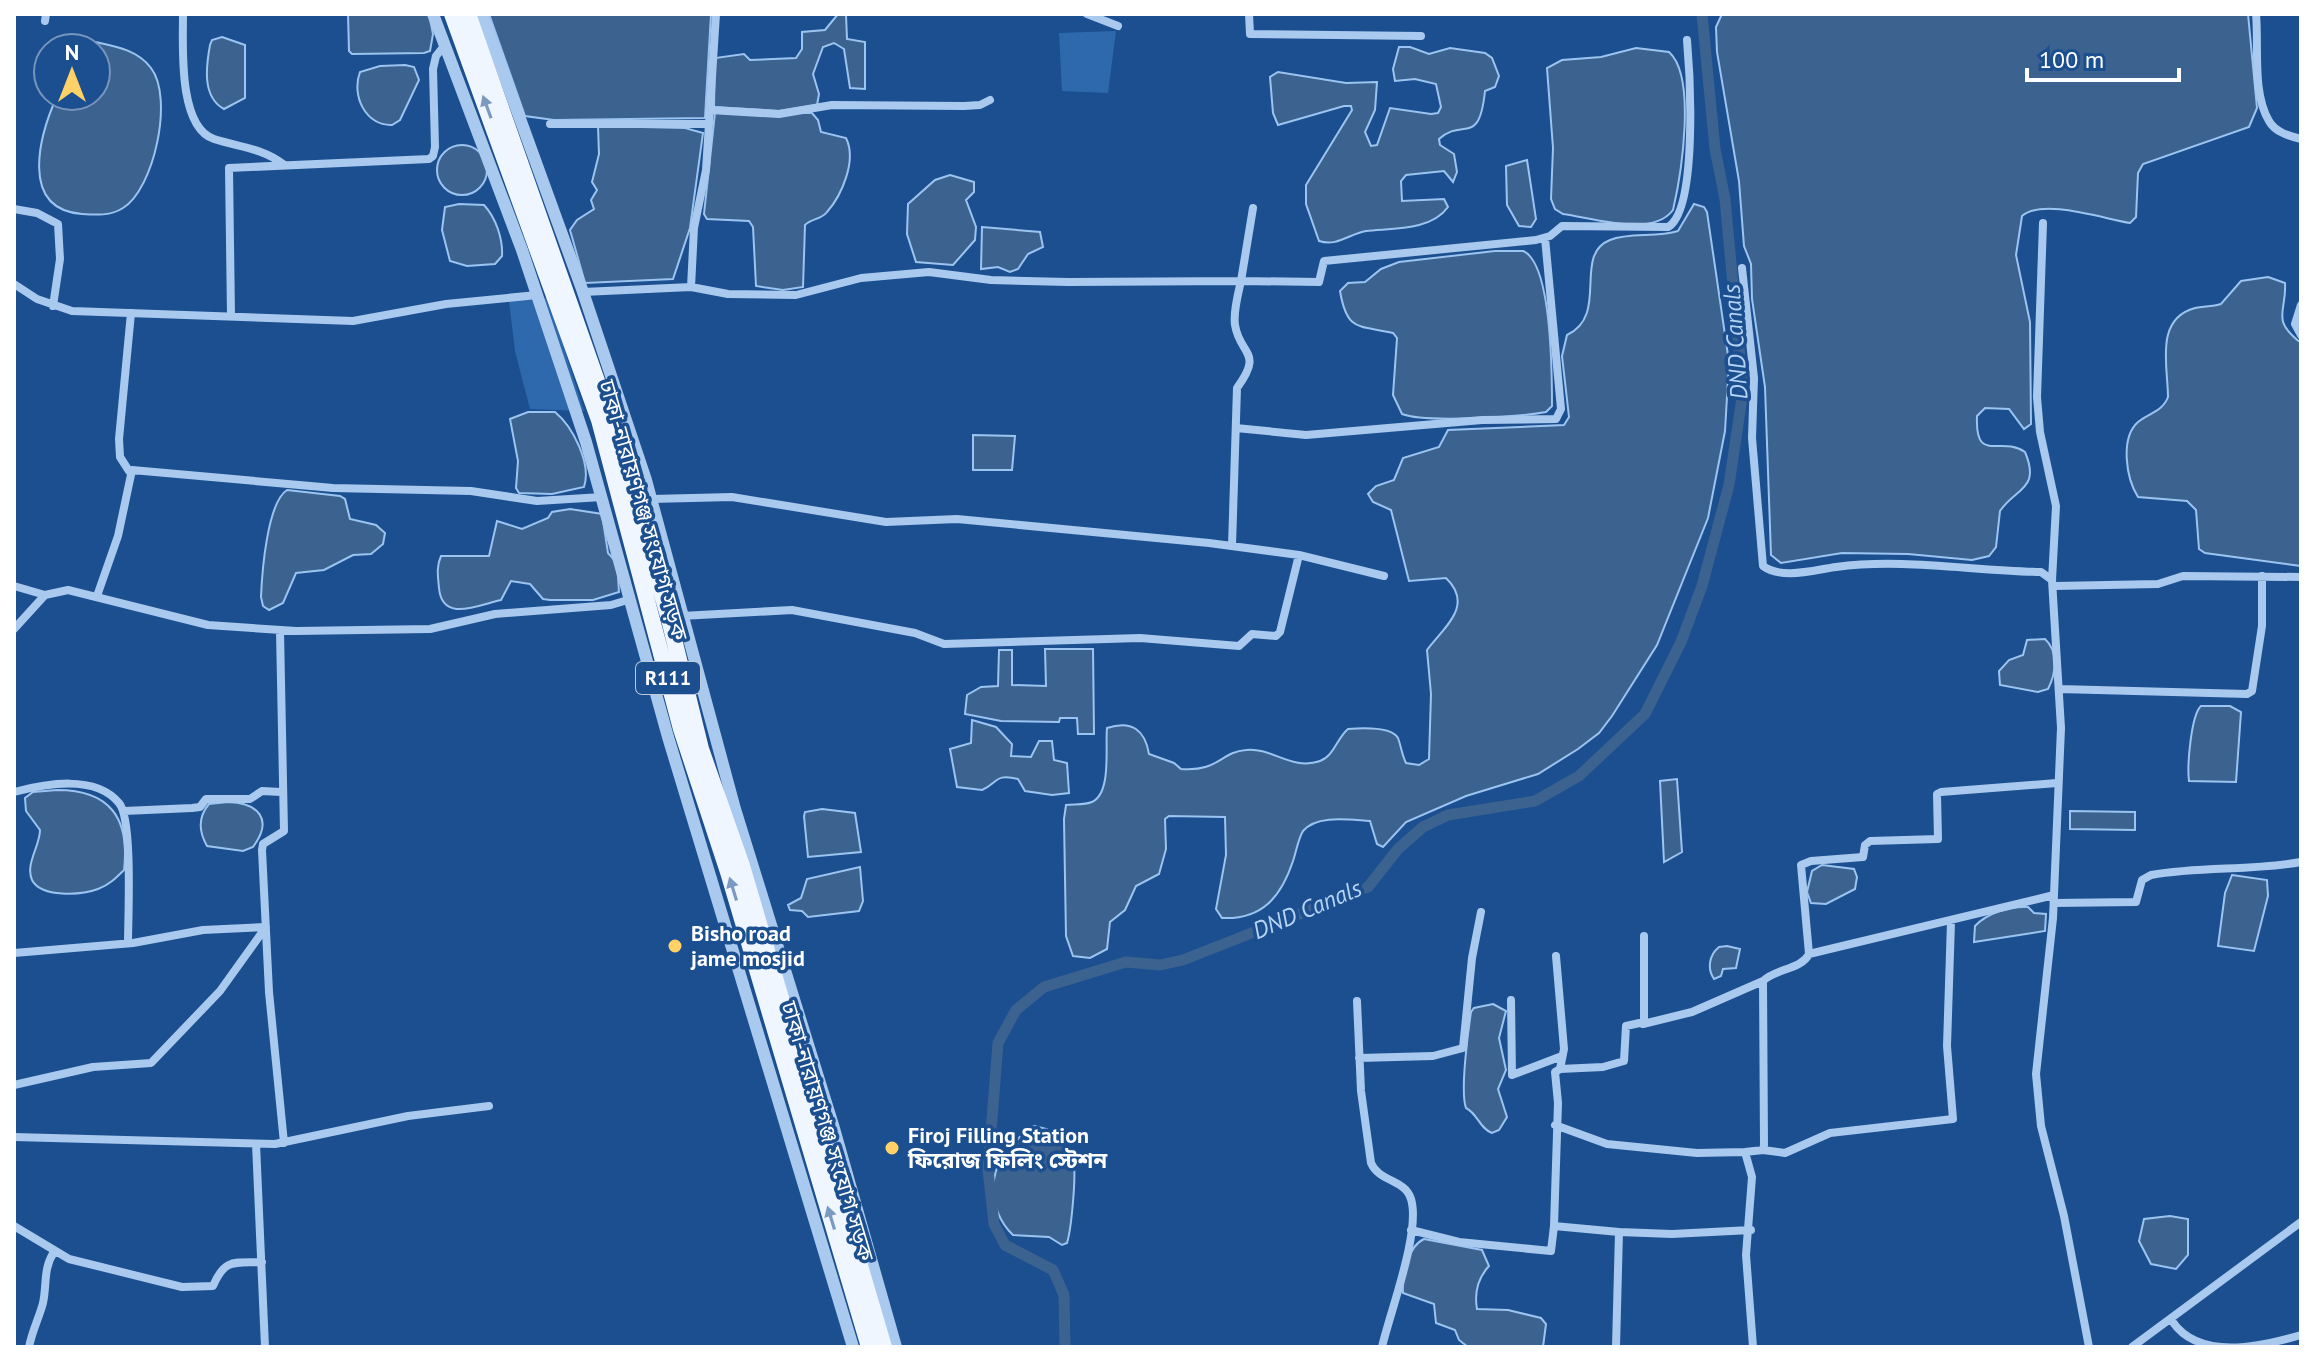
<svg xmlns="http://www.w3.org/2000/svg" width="2315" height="1361" font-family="'PT Sans','Noto Sans Bengali',sans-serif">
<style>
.green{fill:#2e69ad}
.water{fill:#3c6290;stroke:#9cc4f0;stroke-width:2}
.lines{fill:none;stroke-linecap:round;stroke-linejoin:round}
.canal{stroke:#3c6290;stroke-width:11}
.minor{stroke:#a9c9ee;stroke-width:8}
.tertiary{stroke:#a9c9ee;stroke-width:12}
.primary{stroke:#f0f6ff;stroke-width:16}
.oneway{fill:#7b9ac1}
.poi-dot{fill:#ffd166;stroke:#1b4f8f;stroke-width:3}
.labels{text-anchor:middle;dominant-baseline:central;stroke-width:7;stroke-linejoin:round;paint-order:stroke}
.shield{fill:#1b4f8f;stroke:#bbcadd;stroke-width:2}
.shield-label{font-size:20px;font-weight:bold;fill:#fff}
.street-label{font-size:22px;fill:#fff;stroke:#1b4f8f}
.poi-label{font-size:22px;font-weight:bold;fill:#fff;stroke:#1b4f8f;text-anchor:start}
.water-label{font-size:24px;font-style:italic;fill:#b5d3f5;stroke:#1b4f8f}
</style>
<rect width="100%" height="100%" fill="#1b4f8f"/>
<!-- green -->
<path class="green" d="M 1116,31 L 1108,93 L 1062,91 L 1059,33 Z
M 548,298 L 584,411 L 530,409 L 515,351 L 509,301 Z"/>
<!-- water -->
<path class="water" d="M 348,14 L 429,14 L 433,34 L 430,51 L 424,53 L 352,54 L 349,51 Z
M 489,14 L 711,14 L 705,118 L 554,120 L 525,116 Z
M 838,14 L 846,15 L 847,39 L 865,42 L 865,89 L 850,88 L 844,49 L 834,43 L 823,47 L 813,74 L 819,94 L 817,105 L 779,111 L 714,107 L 715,58 L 744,54 L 750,60 L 796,58 L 802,49 L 802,32 L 825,30 Z
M 1722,14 L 2248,14 L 2257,108 L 2249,127 L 2143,164 L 2138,173 L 2136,217 L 2130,223 C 2104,219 2043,198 2022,216 L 2016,255 L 2030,322 L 2031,424 L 2024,429 L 2009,409 L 1985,408 L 1977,416 C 1975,465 2000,435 2025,452 C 2041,490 2015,488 2000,511 L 1996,547 L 1989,556 L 1972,560 L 1908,554 L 1842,553 L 1781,563 L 1771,555 L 1765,387 L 1752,299 L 1751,264 L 1744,246 L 1739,181 L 1717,52 L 1716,27 Z
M 222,37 L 245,45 L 245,98 L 224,109 C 202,97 206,67 210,45 L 212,40 Z
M 91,41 C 113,46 137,49 151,68 C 174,98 154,189 123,208 C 111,216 96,215 82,214 C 18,209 40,134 57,96 L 96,96 L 96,48 L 68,48 L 71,42 Z
M 1399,47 L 1410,47 L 1429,54 L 1450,48 L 1485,53 L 1492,58 L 1499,76 L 1495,87 L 1485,91 C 1479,148 1463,117 1439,139 L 1440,145 L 1454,154 L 1457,172 L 1453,182 L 1444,171 L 1406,175 L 1401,181 L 1402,201 L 1444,199 L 1448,207 C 1431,231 1392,228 1366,231 C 1349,234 1337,247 1319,241 L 1306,204 L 1306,185 L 1352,110 L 1351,106 L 1344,106 L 1278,125 L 1273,113 L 1270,77 L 1278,72 L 1346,83 L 1377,82 L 1375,110 L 1365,132 L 1371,146 L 1377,145 L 1390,108 L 1431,114 L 1438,113 L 1441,107 L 1436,84 L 1415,79 L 1395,81 L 1393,69 Z
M 1636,48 L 1669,52 C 1697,77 1681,176 1673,210 C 1652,238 1593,218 1563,214 L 1555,209 L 1551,199 L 1553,148 L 1547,68 L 1562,60 L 1601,57 Z
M 405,65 L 414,67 L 419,80 L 400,120 L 392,125 C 366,126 351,96 360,72 L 380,66 Z
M 715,113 L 812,113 L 818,120 L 821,132 L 846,138 C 857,160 842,195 827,212 C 821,220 812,218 805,225 L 803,287 L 783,290 L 756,286 L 753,227 L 749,221 L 707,219 L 704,214 Z
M 598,126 L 685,128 L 703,133 L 690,228 L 673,279 L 585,283 L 570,230 L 577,220 L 594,209 L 591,200 L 597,190 L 592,182 L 599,154 Z
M437 170a25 25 0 1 1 50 0a25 25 0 1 1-50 0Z
M 1527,160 L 1536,219 L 1531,227 L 1519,226 L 1507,205 L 1506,166 Z
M 950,175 L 974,182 L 974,192 L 966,200 L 976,227 L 975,240 L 953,265 L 916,262 L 907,234 L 908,204 L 935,180 Z
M 459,204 L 484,205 C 496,218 503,239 502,256 L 495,264 L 467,266 L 450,261 L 442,230 L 445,207 Z
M 1694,204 L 1704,207 L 1707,212 L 1729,362 L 1725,431 L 1708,518 L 1657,645 L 1612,716 L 1599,733 L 1578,749 L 1538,774 L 1466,796 L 1406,822 L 1383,847 L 1377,844 L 1370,821 C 1351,820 1317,814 1303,831 C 1298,839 1296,853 1293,861 C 1281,897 1262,920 1222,918 L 1216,909 L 1226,855 L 1225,817 L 1169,816 L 1165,819 L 1166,849 L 1159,874 L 1136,886 L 1125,910 L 1110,922 L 1107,949 L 1090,958 L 1073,956 L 1066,936 L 1064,819 L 1066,805 C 1074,804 1085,805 1092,802 C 1112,793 1105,746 1107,728 C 1132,720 1145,730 1149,754 L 1174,763 L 1181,769 C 1219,772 1220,752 1246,750 C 1272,747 1292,771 1320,761 C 1334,756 1337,738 1348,729 C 1361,728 1391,726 1398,738 C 1401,746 1402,755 1406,763 L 1419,765 L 1429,759 L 1431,694 L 1427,650 C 1443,628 1475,606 1446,578 L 1409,581 L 1391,510 L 1373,502 L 1368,494 L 1376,486 L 1394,480 L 1403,458 L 1439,447 L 1448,430 L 1564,425 L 1569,417 L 1562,356 L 1567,335 C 1610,315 1572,255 1610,240 C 1630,232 1656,238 1678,231 Z
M 982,227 L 1040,232 L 1043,247 L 1028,254 L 1018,269 L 1010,272 L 998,267 L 981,269 Z
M 1495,251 L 1523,251 C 1552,263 1552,376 1552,406 L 1546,412 C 1519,417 1425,423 1402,414 L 1393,395 L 1397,338 L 1393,333 C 1358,325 1347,332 1340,291 L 1348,283 L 1365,282 L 1381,269 L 1399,262 Z
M 2268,277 L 2285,283 C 2287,312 2270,319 2301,343 L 2301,566 L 2205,553 L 2199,549 L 2196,510 L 2187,501 L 2138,497 C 2126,478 2120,438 2138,422 C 2149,413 2163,411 2168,397 C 2168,367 2154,319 2195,308 C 2204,306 2212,307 2221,304 L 2241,281 Z
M 555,412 C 572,426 592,463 584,487 L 552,494 L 519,493 L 516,488 L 518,461 L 510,419 L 528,412 Z
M 973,435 L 1015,436 L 1012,470 L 973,470 Z
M 287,490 L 340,496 L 345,499 L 350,519 L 376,525 L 385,533 L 383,544 L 371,554 L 353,555 L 324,570 L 296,573 L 283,603 L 269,610 L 263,606 L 261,597 C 262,573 267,503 287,490 Z
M 570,509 L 602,514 L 608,553 L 617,563 L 619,592 L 593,600 L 550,600 L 543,599 L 530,584 L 511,581 L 501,600 C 478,605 442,623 439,588 C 438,577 436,567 441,556 L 489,556 L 497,521 L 522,529 L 548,518 L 552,512 Z
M 2045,639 C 2059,652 2056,673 2048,689 L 2038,692 L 2000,685 L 1999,671 L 2009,660 L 2023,655 L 2027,640 Z
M 1045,649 L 1093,649 L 1094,734 L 1078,734 L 1077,718 L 1060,718 L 1059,722 L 1001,721 L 965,714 L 967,695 L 981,687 L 998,686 L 999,650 L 1012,650 L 1012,685 L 1046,686 Z
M 2201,706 L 2230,706 L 2241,712 L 2236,782 L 2189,781 C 2187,766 2191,715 2201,706 Z
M 972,720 L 996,727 L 1012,744 L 1011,756 L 1031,757 L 1039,741 L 1052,741 L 1054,760 L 1067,763 L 1069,793 L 1052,795 L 1025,791 L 1018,779 C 995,773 998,783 982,790 L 957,787 L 950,749 L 971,743 Z
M 1677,779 L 1682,852 L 1664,862 L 1660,781 Z
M 57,790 C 110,790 130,818 124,870 C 116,878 109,885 98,889 C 82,895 41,898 32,880 C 25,864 40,846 40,830 L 26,811 L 25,798 L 33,792 Z
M 228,802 C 258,803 274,819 253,847 L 243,851 L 207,846 C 199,832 198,817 209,804 Z
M 822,809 L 855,813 L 861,852 L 808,857 L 804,816 L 805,812 Z
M 2070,811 L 2135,812 L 2135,830 L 2070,829 Z
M 1822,865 L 1854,869 L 1857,877 L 1855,889 L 1826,904 L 1811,903 L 1807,892 L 1812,871 Z
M 860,867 L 863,901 L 859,911 L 808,917 L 802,911 L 790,910 L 788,905 L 801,898 L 807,879 Z
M 2232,875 L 2267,880 L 2268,896 L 2254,951 L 2218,946 L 2225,893 Z
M 2028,907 L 2034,913 L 2046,914 L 2045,931 L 1974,942 L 1975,926 C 1987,913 2010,906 2028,907 Z
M 1727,946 L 1740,949 L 1736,968 L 1723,969 L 1721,976 L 1714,979 C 1707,969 1709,955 1719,947 Z
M 1493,1004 L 1506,1011 L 1499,1038 L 1506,1070 L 1498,1089 L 1507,1117 L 1499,1130 L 1492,1133 C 1479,1128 1478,1114 1466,1108 C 1460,1092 1468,1032 1471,1012 L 1474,1008 Z
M 1034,1126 L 1047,1129 C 1053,1142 1066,1144 1072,1156 C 1078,1167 1071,1230 1067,1243 L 1062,1245 L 1049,1237 L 1013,1235 C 985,1208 988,1163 1016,1141 C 1024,1134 1022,1129 1034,1126 Z
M 2170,1216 L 2188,1219 L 2188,1255 L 2176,1269 L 2151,1264 L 2139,1241 L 2144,1219 Z
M 1424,1239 L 1482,1250 L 1489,1266 C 1479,1277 1474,1292 1477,1309 L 1508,1310 L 1541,1318 L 1546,1324 L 1543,1347 L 1468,1347 L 1459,1340 L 1455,1330 L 1436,1323 L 1434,1304 L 1403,1293 C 1402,1276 1407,1247 1424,1239 Z"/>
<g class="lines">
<!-- canal -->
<path class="canal" d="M 1065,1347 L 1064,1295 L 1053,1270 L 1005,1245 L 994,1224 L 988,1170 L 998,1043 L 1016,1010 L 1044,987 L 1126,962 L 1160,965 L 1183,960 L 1368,887 L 1398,849 L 1423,827 L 1448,815 L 1535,801 L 1579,776 L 1645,714 L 1681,642 L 1702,586 L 1729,485 L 1743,391 L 1725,199 L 1715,149 L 1702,14"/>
<!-- minor -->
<path class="minor" d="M 183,14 C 183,46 178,127 214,139 C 239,147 262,148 283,164
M 1087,14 L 1118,26
M 1249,14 L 1250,34 L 1421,36
M 2256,14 C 2259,46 2252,93 2269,121 C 2275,132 2289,136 2301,139
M 45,21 L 46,14
M 710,110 L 779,114 L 832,105 L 964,106 L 980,105 L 990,100
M 550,124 L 709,124
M 1253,208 L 1241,281 L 1319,282 L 1324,261 L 1536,240 L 1550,236 L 1562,226 L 1668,227 C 1698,210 1690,73 1687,40
M 14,209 L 37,213 L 58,224 L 60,259 L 53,306
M 2043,223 L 2037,397 L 2040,432 L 2056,506 L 2052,580 L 2061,728 L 2053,918 L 2036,1074 L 2041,1126 L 2064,1216 L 2089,1347
M 1742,268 L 1754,378 L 1752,438 L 1763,566 C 1782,580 1814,570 1836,567 C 1903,558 1973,571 2041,572 L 2052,580
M 14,284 L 37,299 L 72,311 L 353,321 L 446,304 L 537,295
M 691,287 L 694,228 L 706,170 L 716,14
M 583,292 L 691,287 L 728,294 L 796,295 L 861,278 L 929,272 L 991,280 L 1068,282 L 1241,281 C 1238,294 1233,312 1235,325 C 1240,356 1264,351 1237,388 L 1232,546
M 2301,305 L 2295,324 L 2301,335
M 231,316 L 229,168 L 429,159 L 433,156 L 435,147 L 433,69 L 436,56 L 445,45
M 1236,428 L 1306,435 L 1482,420 L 1556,419 L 1561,409 L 1545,238
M 129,471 L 120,457 L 119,439 L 131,313
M 651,499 L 732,497 L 886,522 L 957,519 L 1209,543 L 1299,555 L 1384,576
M 14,586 L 45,595
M 2055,586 L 2158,584 L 2183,576 L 2301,577
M 97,596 L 118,536 L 132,470 L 333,488 L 471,491 L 537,501 L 602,497
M 681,616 L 792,610 L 915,633 L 944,644 L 1140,638 L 1239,646 L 1252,634 L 1276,636 L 1280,632 L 1299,555
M 14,629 L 45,595 L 68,590 L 208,625 L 296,631 L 430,629 L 495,614 L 611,605 L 631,599
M 280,631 L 284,831 L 263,844 L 262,850 L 269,992 L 284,1143
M 2059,689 L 2247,694 L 2252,691 L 2262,626 L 2262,576
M 14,792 C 45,784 95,774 119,803 C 133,819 128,918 128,943
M 124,811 L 192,808 L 200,807 L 206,799 L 250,799 L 262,791 L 281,792
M 2054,903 L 2136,902 L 2142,880 L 2151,875 C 2201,866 2251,871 2301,862
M 14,953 L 133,943 L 203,930 L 266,927 L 220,991 L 151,1063 L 93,1067 L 14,1085
M 1809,954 L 2054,895
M 1556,956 L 1564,1049 L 1560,1069 L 1555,1072 L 1558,1103 L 1554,1226 L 1619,1232
M 1511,1000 L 1512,1075 L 1562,1056
M 1357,1001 L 1361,1091 L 1371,1163 C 1379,1182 1405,1179 1411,1199 C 1421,1232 1390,1312 1382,1347
M 1643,1024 L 1692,1012 L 1763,981
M 1359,1058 L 1433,1056 L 1463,1048 L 1472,958 L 1481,912
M 1560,1069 L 1603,1067 L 1624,1061 L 1626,1026 L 1644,1022 L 1644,936
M 1555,1125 L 1607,1144 L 1697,1153 L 1745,1152
M 14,1137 L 275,1144 L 408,1116 L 489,1106
M 256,1144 L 265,1347
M 1763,1150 L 1785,1153 L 1830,1133 L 1953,1119 L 1947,1046 L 1951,922
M 14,1226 L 69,1259 L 182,1287 L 213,1286 C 225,1258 234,1263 262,1262
M 1411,1230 L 1459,1242 L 1551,1251 L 1554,1226
M 2172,1321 C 2199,1361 2260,1347 2301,1335
M 29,1347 C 32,1331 39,1318 43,1303 C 47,1285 43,1268 54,1252
M 1616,1347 L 1619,1232 L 1672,1234 L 1751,1230
M 1753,1347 L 1746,1255 L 1752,1177 L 1745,1152 L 1763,1150 L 1764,1145 L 1763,981 C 1775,969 1802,969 1809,954 L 1801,865 L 1811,861 L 1863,857 L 1865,845 L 1870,841 L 1938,839 L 1937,794 L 1941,792 L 2057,783
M 2132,1347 L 2301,1222"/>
<!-- tertiary -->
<path class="tertiary" d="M 433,14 L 522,250 L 586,442 L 668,737 L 853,1347
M 482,14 L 583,292 L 646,480 L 735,809 L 833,1125 L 896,1347"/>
<!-- primary -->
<path class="primary" d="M 452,14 L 599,420 L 681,729 L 728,872 L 869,1347
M 468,14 L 616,435 L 669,619 L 701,749 L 742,866 L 884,1347"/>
</g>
<!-- one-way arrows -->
<defs><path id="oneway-solid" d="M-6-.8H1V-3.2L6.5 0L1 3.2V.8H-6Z" transform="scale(2)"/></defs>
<g class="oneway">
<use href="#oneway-solid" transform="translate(487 107) rotate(-110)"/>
<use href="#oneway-solid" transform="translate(733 889) rotate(-107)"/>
<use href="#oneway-solid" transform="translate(831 1218) rotate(-107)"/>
</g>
<!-- markers -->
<g class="poi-dot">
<circle cx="675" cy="946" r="8"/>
<circle cx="892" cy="1148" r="8"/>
</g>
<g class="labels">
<!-- shield labels -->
<rect class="shield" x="636" y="662" width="64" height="32" rx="6"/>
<g class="shield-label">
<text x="668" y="678">R111</text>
</g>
<!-- street labels -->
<g class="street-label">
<text transform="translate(644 510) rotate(74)">ঢাকা-নারায়ণগঞ্জ সংযোগ সড়ক</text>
<text transform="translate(828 1131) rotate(73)">ঢাকা-নারায়ণগঞ্জ সংযোগ সড়ক</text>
</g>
<!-- poi labels -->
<g class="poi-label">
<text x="691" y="933">Bisho road<tspan x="691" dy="25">jame mosjid</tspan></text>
<text x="908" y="1135">Firoj Filling Station<tspan x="908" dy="25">ফিরোজ ফিলিং স্টেশন</tspan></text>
</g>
<!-- water labels -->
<g class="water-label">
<text transform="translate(1735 342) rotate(-94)">DND Canals</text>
<text transform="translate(1307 909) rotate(-23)">DND Canals</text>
</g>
</g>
<!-- border -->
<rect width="2315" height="1361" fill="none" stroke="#ffffff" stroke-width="32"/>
<!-- north arrow -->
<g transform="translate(72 72)"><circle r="38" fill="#1b4f8f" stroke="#7695bc" stroke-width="2"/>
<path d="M0-6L14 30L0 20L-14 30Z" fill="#ffd166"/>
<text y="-12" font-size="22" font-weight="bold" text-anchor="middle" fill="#ffffff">N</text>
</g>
<!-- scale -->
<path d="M2027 68v12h152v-12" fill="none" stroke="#ffffff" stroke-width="4"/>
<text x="2039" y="68" font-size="24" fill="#ffffff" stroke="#1b4f8f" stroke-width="6" paint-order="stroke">100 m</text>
</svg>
